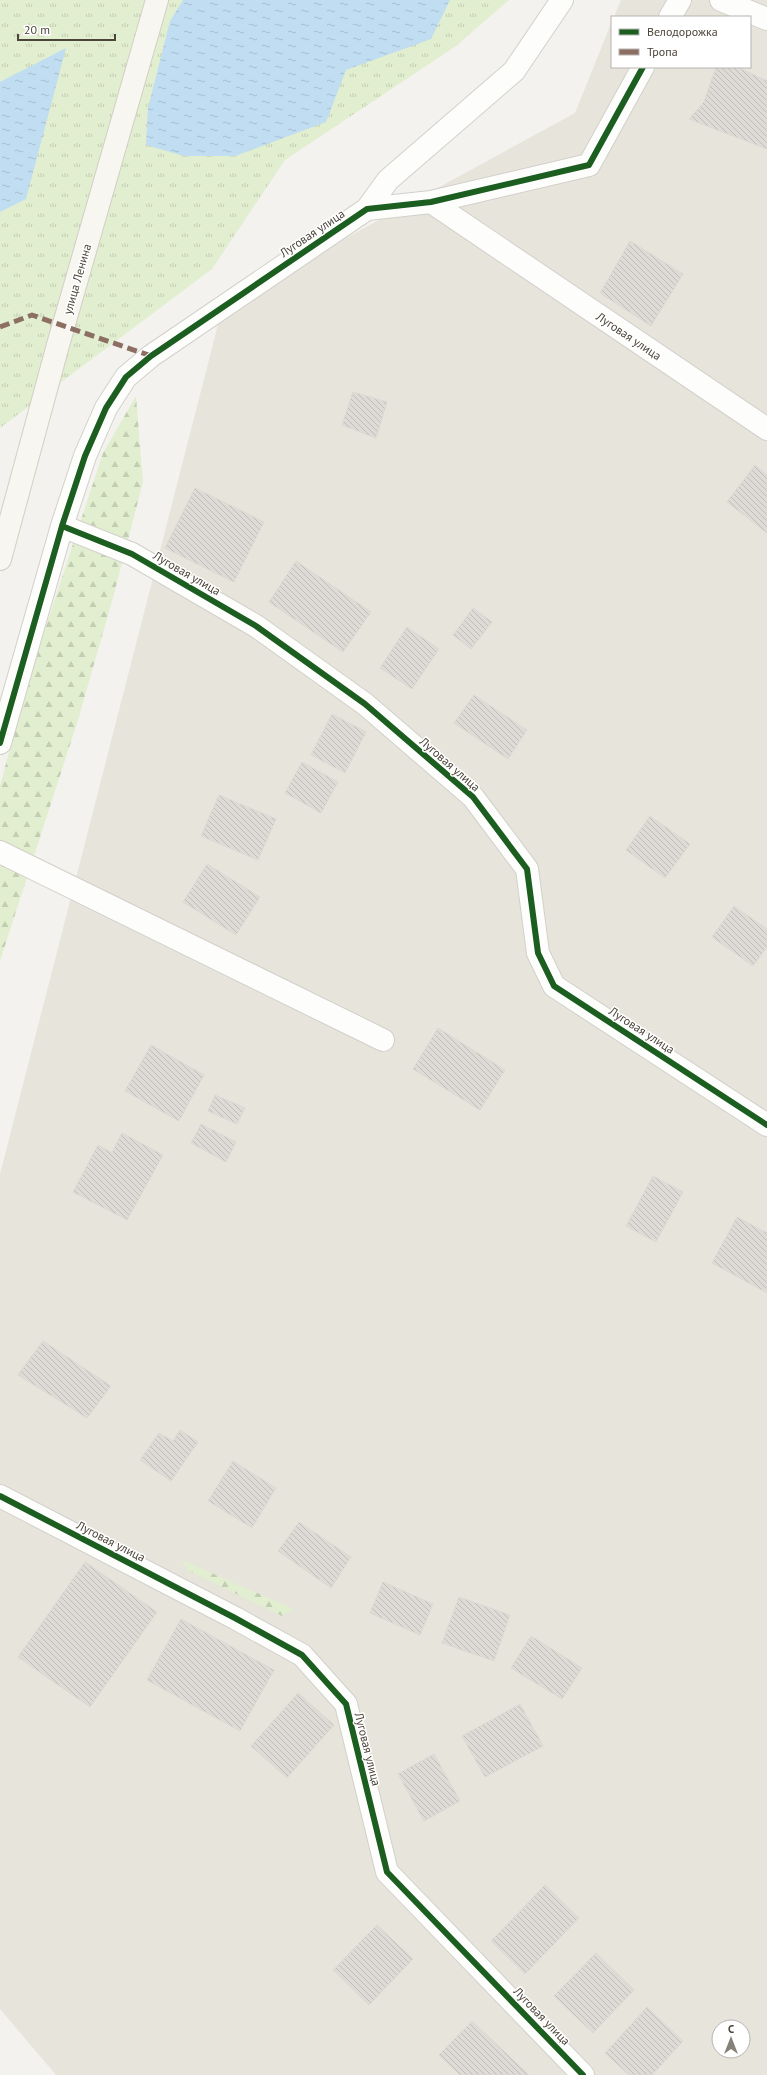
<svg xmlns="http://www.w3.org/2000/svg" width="767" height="2075" font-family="'PT Sans',sans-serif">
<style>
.residential{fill:#e7e4dc;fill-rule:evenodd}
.forest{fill:url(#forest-firs)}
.park{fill:url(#park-tufts)}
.water{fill:url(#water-ripples)}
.building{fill:url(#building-back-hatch);stroke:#dcd9d4}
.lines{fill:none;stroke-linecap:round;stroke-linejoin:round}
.street-casing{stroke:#d2d0cb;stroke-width:24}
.secondary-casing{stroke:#d3cfc5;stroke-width:24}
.street{stroke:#fdfdfc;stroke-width:22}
.secondary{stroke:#f7f6f1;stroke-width:22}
.quiet{stroke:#8d6e63;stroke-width:5;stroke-dasharray:10 5;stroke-linecap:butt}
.cycleway-casing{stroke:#fff;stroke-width:8}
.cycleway{stroke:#1b5e20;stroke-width:6}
.labels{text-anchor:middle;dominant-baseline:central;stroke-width:3;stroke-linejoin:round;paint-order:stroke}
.street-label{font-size:12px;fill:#4b4439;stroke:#fff}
</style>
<defs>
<pattern id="forest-firs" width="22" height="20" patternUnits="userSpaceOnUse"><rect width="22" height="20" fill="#e1eecf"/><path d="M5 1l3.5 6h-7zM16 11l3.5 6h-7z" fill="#c3cdb2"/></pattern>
<pattern id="park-tufts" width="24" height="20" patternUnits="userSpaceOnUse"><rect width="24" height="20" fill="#e1eecf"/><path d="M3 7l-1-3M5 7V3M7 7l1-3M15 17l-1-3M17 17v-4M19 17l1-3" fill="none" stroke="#c3cdb2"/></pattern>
<pattern id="water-ripples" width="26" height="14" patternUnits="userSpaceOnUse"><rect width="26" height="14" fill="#c0ddf1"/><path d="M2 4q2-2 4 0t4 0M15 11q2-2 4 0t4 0" fill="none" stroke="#a6bfcf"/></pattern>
<pattern id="building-back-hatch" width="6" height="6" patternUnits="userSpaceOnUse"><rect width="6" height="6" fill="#dedbd6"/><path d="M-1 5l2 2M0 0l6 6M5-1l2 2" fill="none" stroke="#c0bdb8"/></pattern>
</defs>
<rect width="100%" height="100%" fill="#f4f2ee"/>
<!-- residential -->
<path class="residential" d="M 621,0 L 767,0 L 767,2075 L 56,2075 L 0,2009 L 0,1174 L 223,305 L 575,113 L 612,21 L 612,67 L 750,67 L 750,17 L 614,17 ZM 719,2027 L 743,2027 L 743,2051 L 719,2051 Z"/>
<!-- forest -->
<path class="forest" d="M 136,396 L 143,482 L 114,594 L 78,720 L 0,961 L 0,786 L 27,684 L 103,453 Z
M 182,1560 L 294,1609 L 282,1616 L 187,1570 Z"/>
<!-- park -->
<path class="park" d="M 0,0 L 509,0 L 456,46 L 285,160 L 212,269 L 0,428 Z"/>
<!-- water -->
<path class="water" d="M 183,0 L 450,0 L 431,39 L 346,70 L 326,122 L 235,156 L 184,156 L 146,145 L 148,108 L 170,21 Z
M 66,48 L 26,199 L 0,212 L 0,82 Z"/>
<!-- building -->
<path class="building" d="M 716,67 L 737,67 L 767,81 L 767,149 L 689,119 L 704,102 Z
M 630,241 L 683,274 L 651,326 L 600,293 Z
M 353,392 L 387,402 L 376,438 L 342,425 Z
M 755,465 L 767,475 L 767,533 L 727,502 Z
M 195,488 L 264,522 L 234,582 L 165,548 Z
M 296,561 L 371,612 L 343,652 L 269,602 Z
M 473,608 L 492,622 L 471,649 L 453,635 Z
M 407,627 L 439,649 L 412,689 L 380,668 Z
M 474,695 L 527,730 L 508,759 L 454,723 Z
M 332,714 L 366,732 L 345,773 L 311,755 Z
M 302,762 L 338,782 L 321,813 L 285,793 Z
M 219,795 L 276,819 L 258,860 L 201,836 Z
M 650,816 L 690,844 L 665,878 L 626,850 Z
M 207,864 L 260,897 L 236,935 L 183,902 Z
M 734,906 L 767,929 L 767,947 L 753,966 L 712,937 Z
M 438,1028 L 505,1070 L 480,1110 L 413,1069 Z
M 151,1045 L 204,1075 L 179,1121 L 125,1091 Z
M 215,1095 L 245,1108 L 237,1124 L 208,1111 Z
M 201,1124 L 236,1142 L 226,1162 L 191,1143 Z
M 122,1133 L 163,1155 L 127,1220 L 73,1192 L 98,1145 L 112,1153 Z
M 653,1176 L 683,1192 L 656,1242 L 626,1226 Z
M 737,1217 L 767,1233 L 767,1293 L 712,1263 Z
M 43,1341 L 111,1386 L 87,1418 L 18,1375 Z
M 180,1430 L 198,1442 L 171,1481 L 140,1460 L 159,1433 L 173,1441 Z
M 233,1461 L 276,1488 L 252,1528 L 208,1501 Z
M 299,1522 L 351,1557 L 331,1588 L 278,1551 Z
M 85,1562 L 157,1612 L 90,1707 L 18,1657 Z
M 383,1582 L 433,1604 L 420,1635 L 370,1613 Z
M 459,1597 L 510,1615 L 494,1661 L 442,1643 Z
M 181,1619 L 274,1670 L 240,1731 L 147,1680 Z
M 531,1636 L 582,1668 L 562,1699 L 511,1668 Z
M 298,1693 L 334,1725 L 287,1778 L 251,1746 Z
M 520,1704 L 543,1746 L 485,1777 L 462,1736 Z
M 434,1754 L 460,1801 L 424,1821 L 398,1774 Z
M 545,1885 L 579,1918 L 525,1974 L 491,1941 Z
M 377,1925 L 413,1959 L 369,2005 L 333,1970 Z
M 596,1953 L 634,1990 L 593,2033 L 554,1996 Z
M 647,2007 L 683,2041 L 652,2075 L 629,2075 L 605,2053 Z
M 472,2021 L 529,2075 L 460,2075 L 439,2055 Z"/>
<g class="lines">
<defs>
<path id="street" d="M 721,0 L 767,19
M 670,17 L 680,0
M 431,202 L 767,429
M 367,209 L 388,180 L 514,71 L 562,0
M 62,526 L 132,554 L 256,626 L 365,704 L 473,797 L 527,869 L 538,953 L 554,986 L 767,1125
M 0,743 L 62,526 L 85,456 L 106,408 L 126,377 L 151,356 L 367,209 L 431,202 L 589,165 L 643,67
M 0,852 L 383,1040
M 0,1496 L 235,1618 L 302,1655 L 346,1704 L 387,1872 L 583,2075"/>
<path id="secondary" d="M 0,559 L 58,345 L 157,0"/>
</defs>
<!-- street casing -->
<use href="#street" class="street-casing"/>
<!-- secondary casing -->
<use href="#secondary" class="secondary-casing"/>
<!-- street -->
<use href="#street" class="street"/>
<!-- secondary -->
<use href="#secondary" class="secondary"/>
<!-- quiet -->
<path class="quiet" d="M 0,327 L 32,315 L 151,356"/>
<defs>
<path id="cycleway" d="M 62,526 L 132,554 L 256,626 L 365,704 L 473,797 L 527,869 L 538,953 L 554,986 L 767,1125
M 0,743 L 62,526 L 85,456 L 106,408 L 126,377 L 151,356 L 367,209 L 431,202 L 589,165 L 643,67
M 0,1496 L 235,1618 L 302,1655 L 346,1704 L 387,1872 L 583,2075"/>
</defs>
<!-- cycleway casing -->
<use href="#cycleway" class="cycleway-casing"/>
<!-- cycleway -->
<use href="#cycleway" class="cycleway"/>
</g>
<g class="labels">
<!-- street labels -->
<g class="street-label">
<text transform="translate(312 233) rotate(-34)">Луговая улица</text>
<text transform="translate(77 279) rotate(-74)">улица Ленина</text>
<text transform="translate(629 336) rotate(34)">Луговая улица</text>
<text transform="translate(187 573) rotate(30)">Луговая улица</text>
<text transform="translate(450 764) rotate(41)">Луговая улица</text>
<text transform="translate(642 1030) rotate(33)">Луговая улица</text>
<text transform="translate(111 1541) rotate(27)">Луговая улица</text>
<text transform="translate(368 1749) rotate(76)">Луговая улица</text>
<text transform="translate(542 2016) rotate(46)">Луговая улица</text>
</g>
</g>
<!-- legend -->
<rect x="611" y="16" width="140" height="52" fill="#ffffff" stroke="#b7b4b0"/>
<rect x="619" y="29" width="20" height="6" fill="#1b5e20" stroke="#b7b4b0"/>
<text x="647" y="36" font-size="12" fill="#4b4439">Велодорожка</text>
<rect x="619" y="49" width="20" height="6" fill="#8d6e63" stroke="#b7b4b0"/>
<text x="647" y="56" font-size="12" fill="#4b4439">Тропа</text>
<!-- north arrow -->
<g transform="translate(731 2039)"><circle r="19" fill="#ffffff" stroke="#b7b4b0"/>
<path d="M0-3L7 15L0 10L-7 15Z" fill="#868178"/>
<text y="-6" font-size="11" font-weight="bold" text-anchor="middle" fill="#4b4439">С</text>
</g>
<!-- scale -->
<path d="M18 34v6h97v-6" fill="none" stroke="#4b4439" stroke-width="2"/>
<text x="24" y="34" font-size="12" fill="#4b4439" stroke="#ffffff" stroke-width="3" paint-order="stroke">20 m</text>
</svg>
